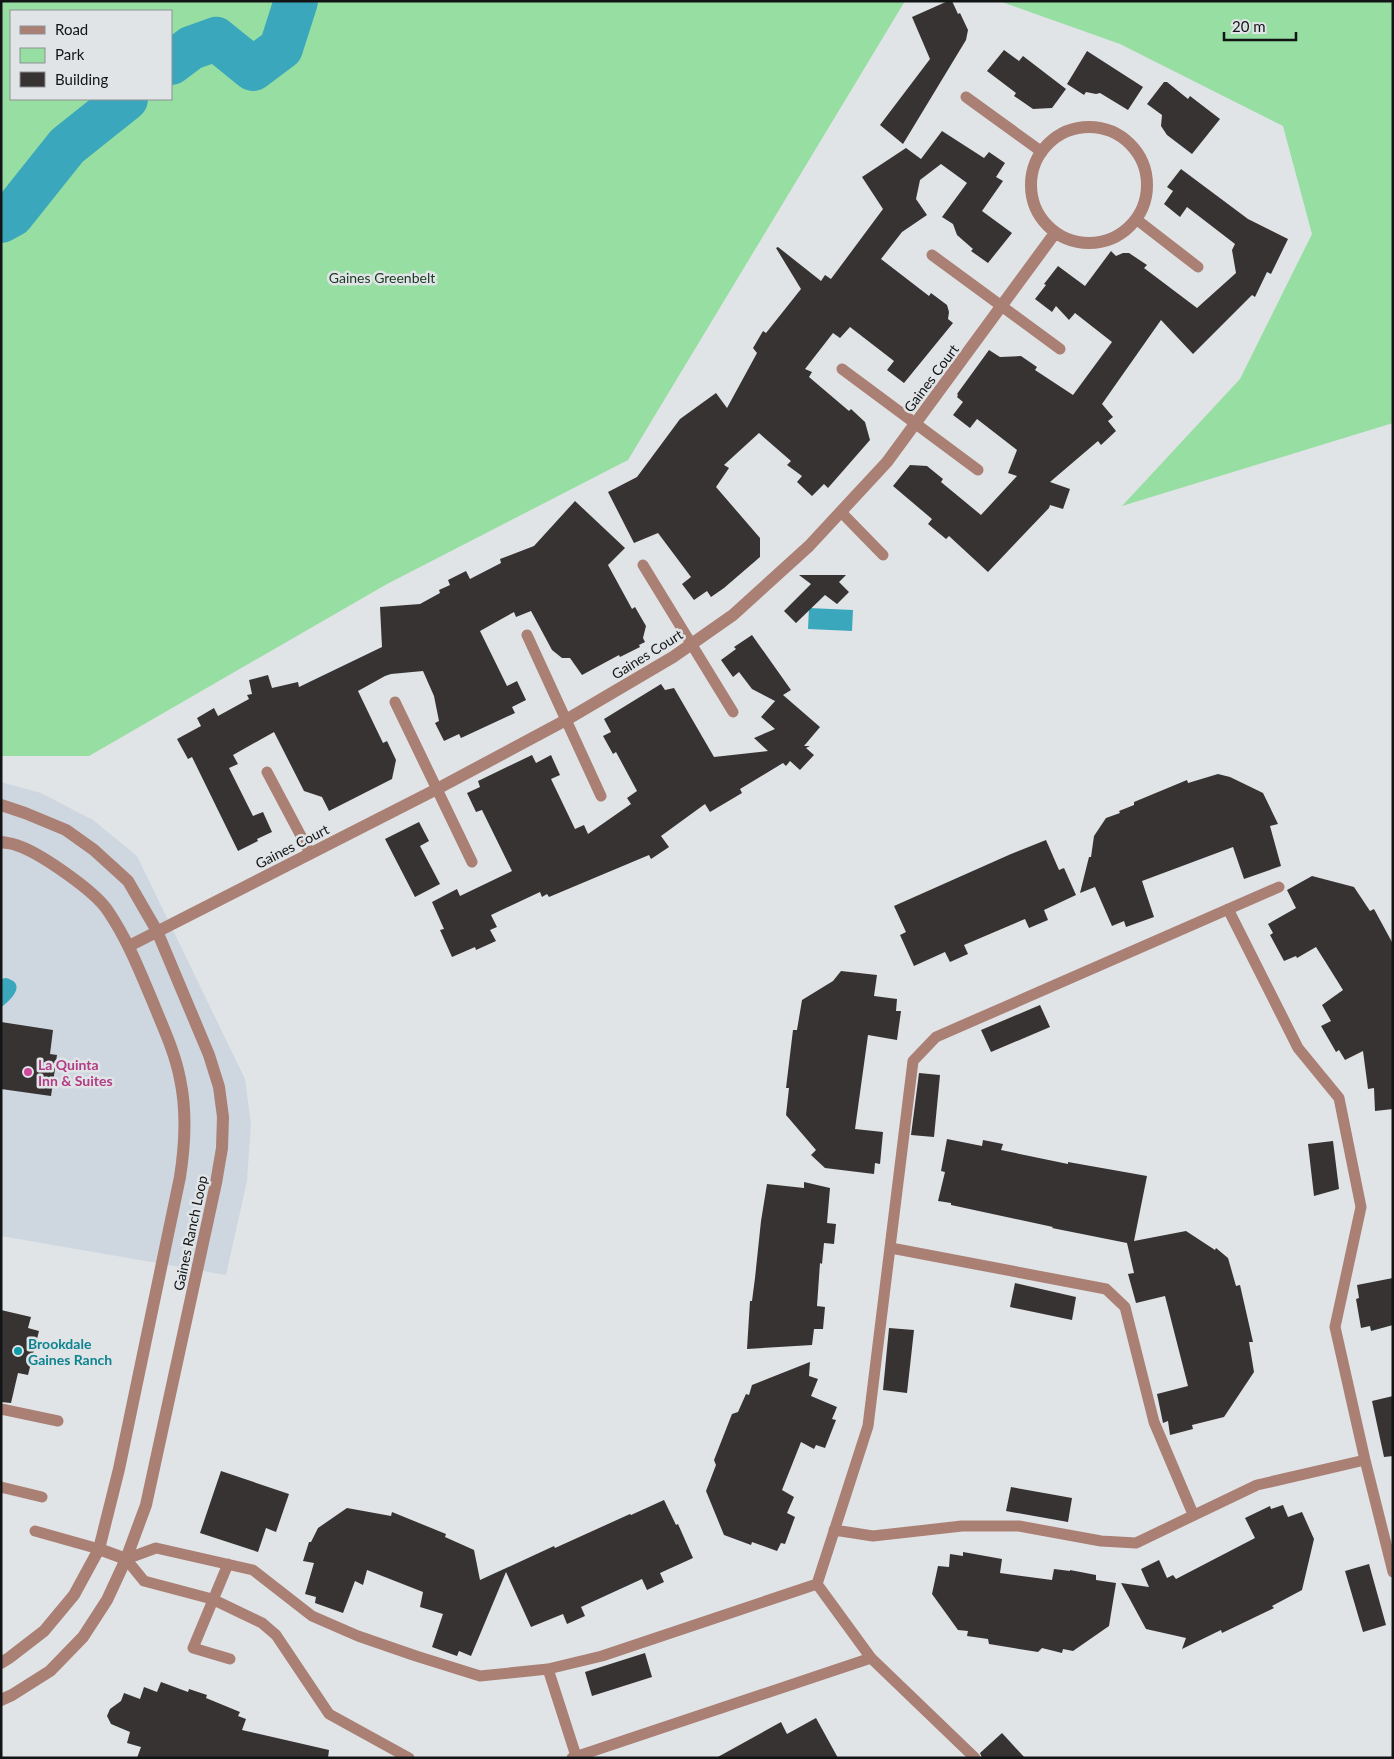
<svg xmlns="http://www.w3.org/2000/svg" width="1394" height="1759" font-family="Lato,sans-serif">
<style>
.built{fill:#ced7e0}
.green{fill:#96dea1;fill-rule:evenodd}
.water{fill:#3ba7bd}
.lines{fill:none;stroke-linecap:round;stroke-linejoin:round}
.river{stroke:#3ba7bd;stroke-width:44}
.building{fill:#373332}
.service{stroke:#aa7f74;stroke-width:11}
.minor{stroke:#aa7f74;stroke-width:12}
.hotel-dot{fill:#d1479c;stroke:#e0e4e7;stroke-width:2}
.culture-dot{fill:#0f9aa8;stroke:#e0e4e7;stroke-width:2}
.labels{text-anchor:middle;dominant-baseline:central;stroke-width:5;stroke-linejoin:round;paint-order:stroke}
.park-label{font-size:14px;fill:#17391e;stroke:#e0e4e7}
.street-label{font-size:14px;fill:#131415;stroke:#e0e4e7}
.hotel-label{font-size:14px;font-weight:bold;fill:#b23c85;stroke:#e0e4e7;text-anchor:start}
.culture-label{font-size:14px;font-weight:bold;fill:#0d838f;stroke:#e0e4e7;text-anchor:start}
</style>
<rect width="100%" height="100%" fill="#e0e4e7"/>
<!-- built -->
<path class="built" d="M 1,782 L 41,793 L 93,820 L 137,856 L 245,1079 L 251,1124 L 247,1181 L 226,1275 L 1,1236 Z"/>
<!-- green -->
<path class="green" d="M 1,1 L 905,1 L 628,460 L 387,584 L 89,756 L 1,756 ZM 11,11 L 171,11 L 171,99 L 11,99 Z
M 999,1 L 1393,1 L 1393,423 L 1122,506 L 1240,379 L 1312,234 L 1283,126 L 1120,44 Z"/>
<!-- water -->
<path class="water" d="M 809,608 L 853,610 L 852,631 L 808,629 Z
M 6,978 C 27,983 12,1000 1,1007 L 1,979 Z"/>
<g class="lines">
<!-- river -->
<path class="river" d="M 171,63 L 191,48 L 216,39 L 253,69 L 281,48 L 296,1
M 1,221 L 12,215 L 67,146 L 126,99"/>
</g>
<!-- building -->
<path class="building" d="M 948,1 L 952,1 L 958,14 L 960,13 L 968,30 L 966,40 L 903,144 L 880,125 L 930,59 L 912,17 Z
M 1004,50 L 1019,61 L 1023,56 L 1066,89 L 1052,108 L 1033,109 L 1014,96 L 1016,93 L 987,71 Z
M 1087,51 L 1143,87 L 1128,110 L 1100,93 L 1096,94 L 1086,92 L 1084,95 L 1067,84 Z
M 1164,82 L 1167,82 L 1188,99 L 1190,96 L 1220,119 L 1192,154 L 1167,135 L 1161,126 L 1162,115 L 1147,104 Z
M 942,131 L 984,158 L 989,152 L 1005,163 L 996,177 L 1003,181 L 982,211 L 1012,233 L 988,263 L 971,251 L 973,249 L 957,235 L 953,224 L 942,217 L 967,183 L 941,164 L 920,180 L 916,199 L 927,215 L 902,232 L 881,259 L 929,296 L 931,293 L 947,305 L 949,312 L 948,319 L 953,323 L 904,383 L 887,370 L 894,361 L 850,327 L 840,338 L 833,333 L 805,369 L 812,372 L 809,377 L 849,411 L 851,409 L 865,422 L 870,440 L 828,488 L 824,484 L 812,496 L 797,482 L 802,476 L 787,465 L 791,461 L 759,433 L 724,465 L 729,468 L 716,487 L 760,538 L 760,557 L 724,588 L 711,597 L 707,591 L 694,600 L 682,584 L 691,577 L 658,533 L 634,543 L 608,492 L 637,477 L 680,419 L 716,393 L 727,408 L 757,353 L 753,348 L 763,331 L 766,333 L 801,289 L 776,248 L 778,247 L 821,281 L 825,275 L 831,279 L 883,209 L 862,177 L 906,148 L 921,159 Z
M 1181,169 L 1248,219 L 1288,239 L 1271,274 L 1267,272 L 1255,297 L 1252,295 L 1193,354 L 1161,320 L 1102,404 L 1113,417 L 1108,421 L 1116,431 L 1101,445 L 1098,441 L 1050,482 L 1070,489 L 1063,509 L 1050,505 L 1049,508 L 988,572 L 949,536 L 946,539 L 928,524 L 932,519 L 893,486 L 910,465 L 927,466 L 943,479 L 941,482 L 981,515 L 1017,476 L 1008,473 L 1017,450 L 977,419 L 970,428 L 953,415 L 963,402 L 957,397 L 958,395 L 957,394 L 989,350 L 1000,357 L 1021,356 L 1037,367 L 1035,370 L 1073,395 L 1112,342 L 1075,313 L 1069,320 L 1056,306 L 1052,312 L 1035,299 L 1046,285 L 1044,284 L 1058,266 L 1085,286 L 1111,251 L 1116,256 L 1123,253 L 1129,253 L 1147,265 L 1144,268 L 1197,308 L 1236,273 L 1232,250 L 1235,244 L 1187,207 L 1180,217 L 1164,204 L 1173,191 L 1167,187 Z
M 575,501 L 625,548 L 608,565 L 632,609 L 635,607 L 646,626 L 643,638 L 645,642 L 639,645 L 640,647 L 620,657 L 619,655 L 582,675 L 570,658 L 562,658 L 552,650 L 531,611 L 516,617 L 514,612 L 480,631 L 507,686 L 517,681 L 526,700 L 512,707 L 515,713 L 461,738 L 459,734 L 444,741 L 435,723 L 439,721 L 434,696 L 423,671 L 391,674 L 385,676 L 358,691 L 383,743 L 387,741 L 396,760 L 392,779 L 329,811 L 322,797 L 304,791 L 274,732 L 233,755 L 238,764 L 229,768 L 253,816 L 263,812 L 272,832 L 257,839 L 258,841 L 238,851 L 192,757 L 188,759 L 177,739 L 201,726 L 197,718 L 214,708 L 218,716 L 249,699 L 247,695 L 252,694 L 249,680 L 268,675 L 272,688 L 298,682 L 299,687 L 382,647 L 380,607 L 420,604 L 440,593 L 439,590 L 450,585 L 448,580 L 466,571 L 470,579 L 501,563 L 500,559 L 534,546 Z
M 799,575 L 846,575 L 839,582 L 849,592 L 837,604 L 825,595 L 796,623 L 784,611 L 811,584 Z
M 752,635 L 791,690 L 783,695 L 820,727 L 804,746 L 810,746 L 806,748 L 814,755 L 800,770 L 790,761 L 786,766 L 783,763 L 740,789 L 742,793 L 710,812 L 705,804 L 661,836 L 669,847 L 651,859 L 649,855 L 549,897 L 547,894 L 542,897 L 540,892 L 491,915 L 497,927 L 490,930 L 496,941 L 476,950 L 475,947 L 452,957 L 440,930 L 444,929 L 432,902 L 457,889 L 460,896 L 512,871 L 482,810 L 476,812 L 467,793 L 480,787 L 478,781 L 532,755 L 536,763 L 551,755 L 560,775 L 551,779 L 575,829 L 584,825 L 588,834 L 631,804 L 627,798 L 637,791 L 616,752 L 613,754 L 603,736 L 611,732 L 604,719 L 661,684 L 665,690 L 674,688 L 714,757 L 768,751 L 754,738 L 775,729 L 761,717 L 776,700 L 775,701 L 752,689 L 739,672 L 733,677 L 721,660 L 736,649 L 734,647 Z
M 1218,774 L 1230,777 L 1263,793 L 1278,824 L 1270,826 L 1281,866 L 1244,879 L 1233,847 L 1142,881 L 1154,917 L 1126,927 L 1124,921 L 1112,926 L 1095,887 L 1080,893 L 1089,857 L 1091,857 L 1094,836 L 1106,818 L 1120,813 L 1119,811 L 1134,805 L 1134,802 L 1187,780 L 1188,783 Z
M 419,822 L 429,841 L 420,846 L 440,884 L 415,897 L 385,839 Z
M 1046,840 L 1059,870 L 1064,868 L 1076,895 L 1044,910 L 1048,920 L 1029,928 L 1025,919 L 964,945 L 968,954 L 950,962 L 945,952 L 914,966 L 900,935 L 906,932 L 894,906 L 1011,854 Z
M 1312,876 L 1354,887 L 1370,911 L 1374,909 L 1393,944 L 1393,1109 L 1375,1111 L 1374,1088 L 1368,1089 L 1363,1051 L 1345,1060 L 1339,1050 L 1336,1052 L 1321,1026 L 1331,1021 L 1322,1005 L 1343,990 L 1316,947 L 1297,958 L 1296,956 L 1284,961 L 1270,935 L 1273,933 L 1268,924 L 1296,908 L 1287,890 Z
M 841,971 L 877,975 L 874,996 L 897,999 L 896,1011 L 901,1011 L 897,1040 L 868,1035 L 855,1129 L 883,1132 L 880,1164 L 875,1163 L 874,1174 L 825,1168 L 811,1155 L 816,1150 L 786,1115 L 789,1088 L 786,1088 L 793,1030 L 797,1030 L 802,1000 L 833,981 Z
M 1040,1005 L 1050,1027 L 991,1052 L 981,1030 Z
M 1,1022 L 53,1030 L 50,1054 L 57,1055 L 51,1096 L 1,1089 Z
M 919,1073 L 940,1075 L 934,1137 L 911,1135 Z
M 947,1139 L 982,1146 L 983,1140 L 1003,1144 L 1001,1150 L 1068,1164 L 1068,1162 L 1147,1176 L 1134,1241 L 1186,1231 L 1215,1250 L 1216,1248 L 1228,1258 L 1236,1286 L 1240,1285 L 1253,1342 L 1249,1342 L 1254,1372 L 1224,1417 L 1192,1425 L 1193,1429 L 1170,1435 L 1168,1421 L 1163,1423 L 1157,1394 L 1188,1386 L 1165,1296 L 1136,1303 L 1128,1274 L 1134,1273 L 1127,1243 L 1052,1228 L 1053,1227 L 951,1205 L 951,1203 L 938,1201 L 945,1172 L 941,1171 Z
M 1333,1141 L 1339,1189 L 1314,1196 L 1308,1144 Z
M 804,1182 L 830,1188 L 827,1223 L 836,1224 L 834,1244 L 824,1243 L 822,1264 L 820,1263 L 817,1306 L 825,1307 L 823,1329 L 814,1329 L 812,1345 L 747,1349 L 750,1301 L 752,1301 L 755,1278 L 761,1221 L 767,1184 L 804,1188 Z
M 1393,1278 L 1393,1325 L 1371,1331 L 1370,1326 L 1361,1328 L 1356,1299 L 1359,1298 L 1357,1285 Z
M 1015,1283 L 1076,1297 L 1072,1320 L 1010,1307 Z
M 1,1310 L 31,1317 L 28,1328 L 39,1331 L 28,1375 L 18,1373 L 11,1403 L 1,1402 Z
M 889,1328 L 914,1330 L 907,1393 L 883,1390 Z
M 810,1362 L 809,1376 L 818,1379 L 811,1396 L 837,1407 L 832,1419 L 836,1420 L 825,1448 L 816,1445 L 814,1449 L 801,1442 L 782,1490 L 794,1497 L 787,1513 L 795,1517 L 785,1544 L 781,1543 L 777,1551 L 752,1542 L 751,1545 L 724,1535 L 706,1491 L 716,1465 L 714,1460 L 732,1414 L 738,1412 L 746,1394 L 749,1395 L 752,1385 Z
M 1393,1396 L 1393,1456 L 1384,1457 L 1372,1401 Z
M 221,1471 L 289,1494 L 276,1532 L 266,1528 L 258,1552 L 200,1533 Z
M 1011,1487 L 1072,1498 L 1068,1522 L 1006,1511 Z
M 664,1500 L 676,1525 L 678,1524 L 693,1558 L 660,1573 L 664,1582 L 647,1590 L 642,1579 L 581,1607 L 585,1616 L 567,1624 L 563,1614 L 531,1627 L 506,1572 L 471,1656 L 459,1651 L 457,1656 L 432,1647 L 443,1614 L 420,1607 L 423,1592 L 367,1570 L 363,1585 L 355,1581 L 343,1613 L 315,1603 L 316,1597 L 305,1594 L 314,1563 L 303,1561 L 309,1542 L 311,1542 L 318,1528 L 347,1508 L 391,1516 L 392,1512 L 446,1534 L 445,1537 L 474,1550 L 480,1580 L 554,1546 L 555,1548 L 630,1514 L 631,1515 Z
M 1283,1505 L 1288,1517 L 1302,1512 L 1314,1539 L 1302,1590 L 1272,1606 L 1274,1608 L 1222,1633 L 1221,1630 L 1182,1649 L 1186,1638 L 1146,1629 L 1121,1583 L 1149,1587 L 1141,1569 L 1159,1560 L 1167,1578 L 1173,1575 L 1176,1579 L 1255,1538 L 1245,1518 L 1270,1506 L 1271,1509 Z
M 963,1552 L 1002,1559 L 1000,1573 L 1052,1580 L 1054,1569 L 1070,1571 L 1070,1570 L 1096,1575 L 1096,1580 L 1116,1583 L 1109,1626 L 1073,1651 L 1063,1649 L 1062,1653 L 1042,1648 L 1038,1652 L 989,1644 L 988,1639 L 967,1636 L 968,1631 L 958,1630 L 932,1594 L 938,1566 L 949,1567 L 950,1554 L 963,1556 Z
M 1369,1564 L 1386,1625 L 1363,1632 L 1345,1571 Z
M 645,1653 L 652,1677 L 592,1696 L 585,1672 Z
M 161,1682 L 188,1692 L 189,1689 L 207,1695 L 206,1698 L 240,1712 L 238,1716 L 246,1719 L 242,1730 L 329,1750 L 328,1758 L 137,1758 L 141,1747 L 127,1743 L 130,1732 L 111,1724 L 107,1716 L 110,1709 L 121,1701 L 124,1693 L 140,1699 L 144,1687 L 157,1692 Z
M 816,1718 L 838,1758 L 716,1758 L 781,1722 L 787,1734 Z
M 1002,1733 L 1025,1758 L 982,1758 L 980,1753 Z"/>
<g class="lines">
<!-- service -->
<path class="service" d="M 966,97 L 1042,152
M 1136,219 L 1198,267
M 932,255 L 1060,349
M 842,369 L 978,470
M 841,512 L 883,555
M 643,565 L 733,712
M 527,635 L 601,796
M 395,702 L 472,862
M 267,772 L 310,853
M 1228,909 L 1298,1048 L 1339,1098 L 1361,1207 L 1335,1327 L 1365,1460 L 1393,1572
M 891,1248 L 1106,1289 L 1125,1307 L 1154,1422 L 1193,1514
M 1,1409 L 58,1421
M 1,1487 L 42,1497
M 834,1530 L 873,1536 L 962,1526 L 1019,1526 L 1101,1541 L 1136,1543 L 1257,1485 L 1365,1460
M 35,1531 L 99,1549
M 228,1564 L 193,1648 L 230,1659
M 817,1584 L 868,1426 L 913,1061 L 936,1037 L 1279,887
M 817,1584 L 871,1658 L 975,1758
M 548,1669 L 576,1756
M 409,1758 L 329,1714 L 276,1635 L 262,1623 L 212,1599 L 144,1581 L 126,1559 L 156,1548 L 253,1570 L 312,1616 L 358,1636 L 416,1656 L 480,1676 L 548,1669 L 602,1656 L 817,1584
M 572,1758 L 871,1658"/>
<!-- minor -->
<path class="minor" d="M1031 185a58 58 0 1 1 116 0a58 58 0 1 1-116 0Z
M 1,805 L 25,813 L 66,830 L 94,850 L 128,881 L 157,931 L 209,1055 L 219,1087 L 223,1117 L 222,1148 L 216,1183 L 146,1505 L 126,1559 L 107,1600 L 83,1637 L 50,1671 L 12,1695 L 1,1700
M 1,842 C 6,843 11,843 16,845 C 39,852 95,891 108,911 C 127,939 139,969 152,1000 C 162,1025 175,1052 180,1079 C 187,1111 185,1145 180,1177 L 119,1469 L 99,1549 L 74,1595 L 44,1631 L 9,1658 L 1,1663
M 129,946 L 437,789 L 566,720 L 673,657 L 733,615 L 809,546 L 887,462 L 1055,233
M 99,1549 L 126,1559"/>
</g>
<!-- markers -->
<circle class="hotel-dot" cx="28" cy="1072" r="5"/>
<circle class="culture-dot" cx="18" cy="1351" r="5"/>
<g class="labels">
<!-- park labels -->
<g class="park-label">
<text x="382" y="277">Gaines Greenbelt</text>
</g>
<!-- street labels -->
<g class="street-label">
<text transform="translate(931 378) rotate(-53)">Gaines Court</text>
<text transform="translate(647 654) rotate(-32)">Gaines Court</text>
<text transform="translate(292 846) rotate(-27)">Gaines Court</text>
<text transform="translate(190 1233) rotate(-78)">Gaines Ranch Loop</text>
</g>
<!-- hotel labels -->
<g class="hotel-label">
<text x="38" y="1064">La Quinta<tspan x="38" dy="16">Inn &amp; Suites</tspan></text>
</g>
<!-- culture labels -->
<g class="culture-label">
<text x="28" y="1343">Brookdale<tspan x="28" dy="16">Gaines Ranch</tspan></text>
</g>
</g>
<!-- border -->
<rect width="1394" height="1759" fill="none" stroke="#131415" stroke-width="5"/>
<!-- legend -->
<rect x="10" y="10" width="162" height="90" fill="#e0e4e7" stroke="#8e9193"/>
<rect x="20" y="26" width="25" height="8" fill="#aa7f74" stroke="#8e9193"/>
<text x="55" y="35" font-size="15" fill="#131415">Road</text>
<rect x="20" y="48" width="25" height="15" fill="#96dea1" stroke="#8e9193"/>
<text x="55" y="60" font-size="15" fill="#131415">Park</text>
<rect x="20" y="72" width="25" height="15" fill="#373332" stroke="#8e9193"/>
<text x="55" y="85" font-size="15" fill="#131415">Building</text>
<!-- scale -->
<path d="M1224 32v8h72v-8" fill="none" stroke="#131415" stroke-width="2.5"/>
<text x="1232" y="32" font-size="15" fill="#131415" stroke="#e0e4e7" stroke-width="4" paint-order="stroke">20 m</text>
</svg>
